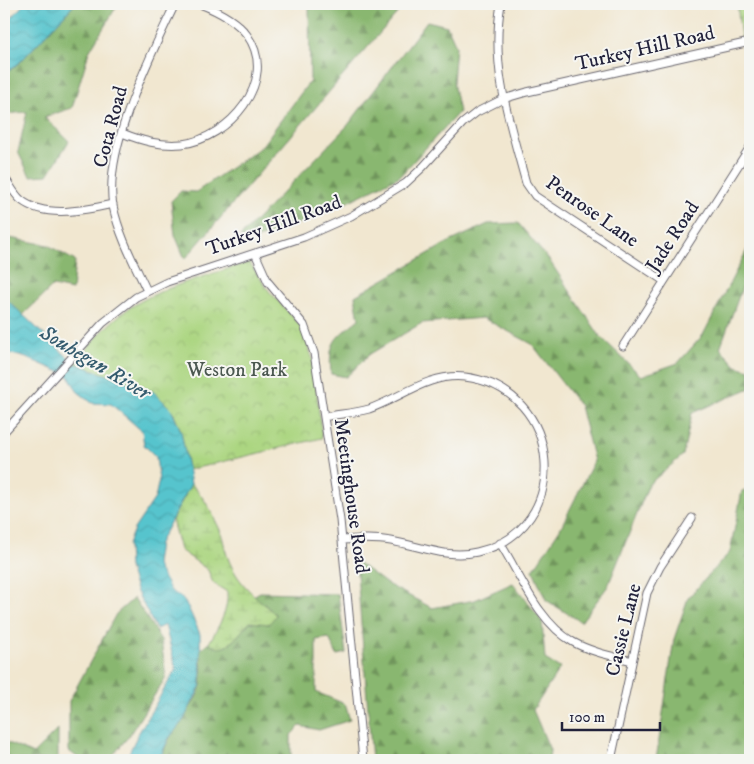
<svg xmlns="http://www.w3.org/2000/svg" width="754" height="764" font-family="'IM FELL DW Pica',serif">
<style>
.forest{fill:url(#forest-firs);stroke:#566c55}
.wetland{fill:url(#wetland-marsh);stroke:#677c5e}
.park{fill:url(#park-crowns);stroke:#677c5e}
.water{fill:url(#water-waves);stroke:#3c7384}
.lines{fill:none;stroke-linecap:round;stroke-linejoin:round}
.minor-casing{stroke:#6a676f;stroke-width:9}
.minor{stroke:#fff;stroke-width:7}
.labels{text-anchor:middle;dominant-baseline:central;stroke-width:4;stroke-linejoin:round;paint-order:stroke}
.street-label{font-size:20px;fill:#22223b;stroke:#f6f6f2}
.park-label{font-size:20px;fill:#4b5850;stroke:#f6f6f2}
.water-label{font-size:21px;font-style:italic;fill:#345b6e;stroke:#f6f6f2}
</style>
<defs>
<pattern id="forest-firs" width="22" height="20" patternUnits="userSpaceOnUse" patternTransform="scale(1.25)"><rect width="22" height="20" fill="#89b76f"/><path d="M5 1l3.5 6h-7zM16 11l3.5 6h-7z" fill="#70945c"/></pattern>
<pattern id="wetland-marsh" width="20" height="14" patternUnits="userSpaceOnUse" patternTransform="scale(1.25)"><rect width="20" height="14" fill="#acd681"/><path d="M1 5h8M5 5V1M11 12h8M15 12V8" fill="none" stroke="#94b770"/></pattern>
<pattern id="park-crowns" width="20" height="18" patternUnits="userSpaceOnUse" patternTransform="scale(1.25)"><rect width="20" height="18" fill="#acd681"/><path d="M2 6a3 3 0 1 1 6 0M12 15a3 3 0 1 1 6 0" fill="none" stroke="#94b770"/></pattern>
<pattern id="water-waves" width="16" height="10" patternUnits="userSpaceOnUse" patternTransform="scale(1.25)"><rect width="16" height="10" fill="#56c4cd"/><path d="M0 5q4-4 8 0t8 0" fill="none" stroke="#4ba8b1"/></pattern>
</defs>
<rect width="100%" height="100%" fill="#f6f6f2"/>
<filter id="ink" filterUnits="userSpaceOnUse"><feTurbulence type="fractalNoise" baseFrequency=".02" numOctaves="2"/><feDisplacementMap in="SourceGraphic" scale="10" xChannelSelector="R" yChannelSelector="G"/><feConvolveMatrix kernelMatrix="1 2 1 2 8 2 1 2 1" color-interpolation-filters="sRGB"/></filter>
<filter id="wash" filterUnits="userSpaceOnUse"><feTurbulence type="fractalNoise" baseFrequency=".0096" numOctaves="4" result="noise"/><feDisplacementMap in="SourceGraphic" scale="20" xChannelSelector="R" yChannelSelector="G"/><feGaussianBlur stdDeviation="1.12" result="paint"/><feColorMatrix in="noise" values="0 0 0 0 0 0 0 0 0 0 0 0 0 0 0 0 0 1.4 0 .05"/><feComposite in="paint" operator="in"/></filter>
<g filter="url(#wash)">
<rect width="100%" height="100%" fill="#f1e7d0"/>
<!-- forest -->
<path class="forest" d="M 75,4 L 118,4 L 89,52 L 72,108 L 44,117 L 69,141 L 48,175 L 30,176 L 18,152 L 27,112 L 4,114 L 4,75 L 22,60 Z
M 309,4 L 405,4 L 185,259 L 175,235 L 171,201 L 181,191 L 196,192 L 261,147 L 310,81 Z
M 427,21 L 447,26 L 456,46 L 453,82 L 459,112 L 400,176 L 327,212 L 277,232 L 251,240 L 240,237 L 348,125 Z
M 518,223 L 549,260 L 600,336 L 641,376 L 678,363 L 703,335 L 750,244 L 750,283 L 743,285 L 720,348 L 736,366 L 750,370 L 750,388 L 692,413 L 683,455 L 649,484 L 608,586 L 581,622 L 546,600 L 533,570 L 560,529 L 594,461 L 580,406 L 532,344 L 483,318 L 422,323 L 370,354 L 346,377 L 331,374 C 328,341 335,338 359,319 L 355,296 L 447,243 L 488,224 Z
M 4,237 L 48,245 L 75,261 L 72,290 L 53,286 L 23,315 L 4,297 Z
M 750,488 L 750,760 L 656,760 L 674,639 L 688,598 L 730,552 L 742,491 Z
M 356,561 L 387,584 L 432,608 L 475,600 L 513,583 L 542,621 L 545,659 L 560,668 L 533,710 L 550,750 L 549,760 L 372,760 Z
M 260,592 L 338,594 L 346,653 L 337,655 L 329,638 L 316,640 L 316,692 L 345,704 L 350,720 L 319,730 L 300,726 L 291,735 L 291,760 L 163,760 C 161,738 195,710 201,685 C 203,675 201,661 200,650 L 209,643 C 226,658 238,633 250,622 L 269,624 L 270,609 L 253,596 Z
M 134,598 L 161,640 L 166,677 L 128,737 L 109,760 L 81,760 L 69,751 L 69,701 L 116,614 Z
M 58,729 L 58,760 L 4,760 L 4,741 L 33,754 Z"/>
<!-- wetland -->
<path class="wetland" d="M 191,484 C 206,499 211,511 220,530 C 224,540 225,553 230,563 C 242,589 258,597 276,615 L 269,624 L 250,622 C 238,633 226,658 209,643 C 218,627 229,611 227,592 L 213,583 L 208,570 L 180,550 L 172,520 Z"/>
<!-- park -->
<path class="park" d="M 737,4 L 750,4 L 750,36 L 741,38 Z
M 249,262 L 269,291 L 301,326 L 313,360 L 322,438 L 188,470 L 181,431 L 174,414 L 154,392 L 74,363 C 89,347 103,328 120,315 C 153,288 209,276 249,262 Z"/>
<!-- water -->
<path class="water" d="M 24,4 L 75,4 L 22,60 L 4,75 L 4,26 Z
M 4,297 L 74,363 L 154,392 L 171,409 L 181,431 L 191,484 L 159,543 L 156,564 L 171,591 L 182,598 L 188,607 L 200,634 L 201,685 L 183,721 L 169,738 L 162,753 L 163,760 L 129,760 L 129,753 L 138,734 L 176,669 L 165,625 L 156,629 L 136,590 L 129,568 L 128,544 L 134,529 L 155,498 L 159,480 L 156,457 L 144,445 L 142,431 L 111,404 L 92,403 L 77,391 L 69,376 L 27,358 L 4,352 Z"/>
</g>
<g filter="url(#ink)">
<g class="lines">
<defs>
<path id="minor" d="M 501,4 C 490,66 510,124 526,183 L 535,196 L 664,281
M 122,133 C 142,141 160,146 182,144 C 228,139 280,81 247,35 C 236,20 218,11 200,4
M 7,181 C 11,187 15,195 21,200 C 45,219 86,210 113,204
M 255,253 L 268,282 L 304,325 L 314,353 L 340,520 L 363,760
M 147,291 C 134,263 119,235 113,206 C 103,149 151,55 175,4
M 623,346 L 750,147
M 324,417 C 339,414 354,413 369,409 C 401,398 428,373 465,377 C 564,389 575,530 477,552 C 447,559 420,546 391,541 C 375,538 359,539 342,540
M 4,432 L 103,323 L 136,297 L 167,282 L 304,237 L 351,216 L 406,183 L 423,167 L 463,123 L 477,112 L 503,99 L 527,92 L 750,42
M 500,543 C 521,576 538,622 573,642 C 591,652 612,656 632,661
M 611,760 L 647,593 L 660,567 L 692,518"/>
</defs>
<!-- minor casing -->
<use href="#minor" class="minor-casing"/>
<!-- minor -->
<use href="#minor" class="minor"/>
</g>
</g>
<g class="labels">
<!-- street labels -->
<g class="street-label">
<text transform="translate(645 49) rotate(-13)">Turkey Hill Road</text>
<text transform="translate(111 127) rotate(-75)">Cota Road</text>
<text transform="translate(592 212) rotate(35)">Penrose Lane</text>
<text transform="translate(274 226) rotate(-20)">Turkey Hill Road</text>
<text transform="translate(673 237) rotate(-57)">Jade Road</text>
<text transform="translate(351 496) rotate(82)">Meetinghouse Road</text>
<text transform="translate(624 630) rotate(-76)">Cassie Lane</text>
</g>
<!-- park labels -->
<g class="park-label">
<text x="237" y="370">Weston Park</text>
</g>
<!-- water labels -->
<g class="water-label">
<text transform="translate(95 363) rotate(31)">Souhegan River</text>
</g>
</g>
<!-- margin -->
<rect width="754" height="764" fill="none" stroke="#f6f6f2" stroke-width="20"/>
<!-- scale -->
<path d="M562 722v8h98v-8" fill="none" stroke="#22223b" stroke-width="2.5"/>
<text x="569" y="722" font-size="15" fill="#22223b" stroke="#f6f6f2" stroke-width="4" paint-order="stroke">100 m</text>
</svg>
